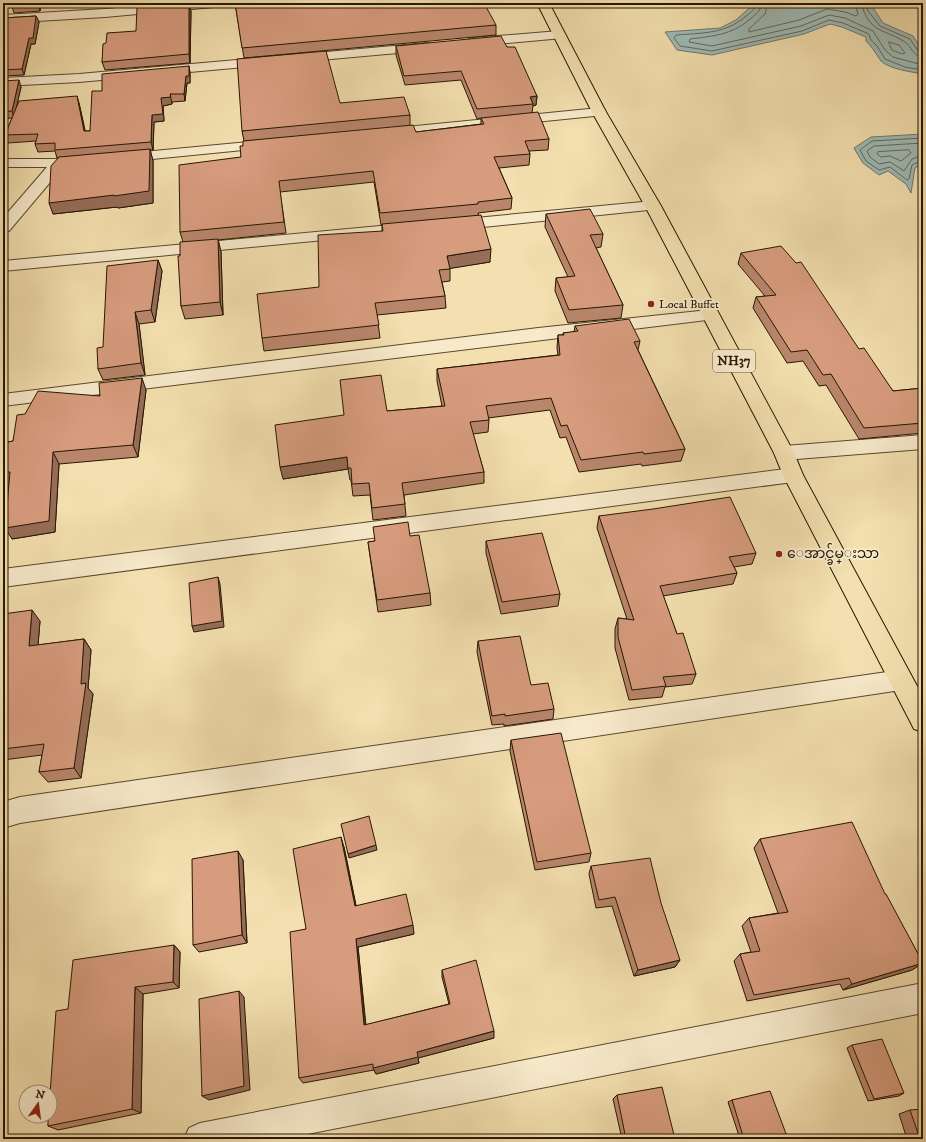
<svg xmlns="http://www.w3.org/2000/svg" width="926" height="1142" font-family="'IM FELL DW Pica','Noto Sans Myanmar',serif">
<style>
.water{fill:#9fbab5;stroke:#6f796d}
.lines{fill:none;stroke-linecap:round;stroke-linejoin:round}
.shore{stroke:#62685c;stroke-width:1}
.street-casing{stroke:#59492d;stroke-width:2}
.highway-casing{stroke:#261702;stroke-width:2}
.street{fill:#f7eacb;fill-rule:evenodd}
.highway{fill:#f3dfaf;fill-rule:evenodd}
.wall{fill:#b9866c;stroke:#261702}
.shaded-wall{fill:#966d58;stroke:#261702}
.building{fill:#d79c7e;stroke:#261702}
.poi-dot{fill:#8f2418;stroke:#f7eacb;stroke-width:1.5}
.labels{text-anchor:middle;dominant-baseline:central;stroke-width:4;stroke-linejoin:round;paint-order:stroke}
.far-poi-label{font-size:12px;fill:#261702;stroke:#f7eacb;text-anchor:start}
.shield{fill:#f7eacb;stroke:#65563e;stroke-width:1}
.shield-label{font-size:13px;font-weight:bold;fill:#261702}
.poi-label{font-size:14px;fill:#261702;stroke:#f7eacb;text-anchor:start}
</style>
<rect width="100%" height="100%" fill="#f3dfaf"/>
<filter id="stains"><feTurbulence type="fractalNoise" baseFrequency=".005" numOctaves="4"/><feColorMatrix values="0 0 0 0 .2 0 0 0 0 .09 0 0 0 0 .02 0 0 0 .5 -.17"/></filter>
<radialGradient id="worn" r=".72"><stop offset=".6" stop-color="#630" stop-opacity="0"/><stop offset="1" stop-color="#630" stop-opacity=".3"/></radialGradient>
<!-- water -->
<path class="water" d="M 755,3 L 870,3 L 883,23 L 913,36 L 923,51 L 923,74 C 912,72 889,69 881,61 C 876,54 873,48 866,41 L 866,37 L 842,27 L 830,24 L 804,34 L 712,55 L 677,50 L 665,32 L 720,28 L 736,20 Z
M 923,134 L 923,163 L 915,168 L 911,193 L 906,184 L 888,171 L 879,175 L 863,163 L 854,148 L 871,137 Z"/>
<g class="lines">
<!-- shore -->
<path class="shore" d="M 757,3 C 756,9 750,13 745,17 C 725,34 701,33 676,35 L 674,38 L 680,46 L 712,51 L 802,31 L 829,20 L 843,23 L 869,34 L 871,40 L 877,46 L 885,59 L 905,67 L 923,70
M 762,3 C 761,11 755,15 749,20 C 731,35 713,36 690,39 L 689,42 L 712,46 L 801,26 L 829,15 L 845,18 L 873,31 L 885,50 L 893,57 L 923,65
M 768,3 L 765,14 L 749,29 L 749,32 L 799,20 L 827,9 L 845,12 L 856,16 L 858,14 L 855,3
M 861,3 C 870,34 883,28 905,42 C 913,48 911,54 923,58
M 866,3 L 868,11 L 880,26 L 910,39 L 918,51 L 923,53
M 889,42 L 899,45 L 905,53 L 902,54 L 892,50 Z
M 923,138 L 872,141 L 860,150 L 866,161 L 879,170 L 890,167 L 907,180 L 909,179 L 912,165 L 923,160
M 923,143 L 874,146 L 867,151 L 870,157 L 879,164 L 890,162 L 904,171 L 912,159 L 923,155
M 909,150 L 911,153 L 901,161 L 890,156 L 881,157 L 877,154 L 878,152 Z"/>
<defs>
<path id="street" d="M 175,3 L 220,3 L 218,5 L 214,7 L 105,17 L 3,23 L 3,15 L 105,9 Z
M 559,31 L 563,32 L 565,35 L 563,38 L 473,46 L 469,45 L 467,42 L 469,39 L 473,38 Z
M 427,43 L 431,44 L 433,47 L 431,50 L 79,82 L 3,86 L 3,78 L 79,74 Z
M 599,108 L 604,109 L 606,112 L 604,115 L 385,137 L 380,136 L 378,133 L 380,130 L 385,129 Z
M 269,140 L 274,141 L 276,144 L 274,147 L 122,162 L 117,161 L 115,158 L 117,155 L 122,154 Z
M 84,157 L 89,158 L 91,161 L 89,164 L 63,167 L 9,231 L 3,233 L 3,218 L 47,167 L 3,167 L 3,159 L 59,159 Z
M 653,201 L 658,203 L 661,206 L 658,209 L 454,230 L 448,228 L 446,225 L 448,222 L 454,220 Z
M 412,223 L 418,225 L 420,228 L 418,231 L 3,271 L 3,261 Z
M 709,310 L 715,311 L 718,315 L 715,319 L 3,406 L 3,394 L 538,328 Z
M 923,435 L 923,449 L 784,460 L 777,458 L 774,453 L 777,448 L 784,446 Z
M 793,468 L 800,470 L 803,475 L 800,480 L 793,482 L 3,587 L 3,569 Z
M 901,670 L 909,673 L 913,680 L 909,687 L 901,690 L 20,823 L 3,828 L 3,802 L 20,797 Z
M 923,983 L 923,1013 L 282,1139 L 184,1139 L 189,1128 L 200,1123 Z"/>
<path id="highway" d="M 537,3 L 549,3 L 606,112 L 661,206 L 794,453 L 803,475 L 923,697 L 923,732 L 914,729 L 783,475 L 774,453 L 645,206 L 592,112 Z"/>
</defs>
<!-- street casing -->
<use href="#street" class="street-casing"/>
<!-- highway casing -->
<use href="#highway" class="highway-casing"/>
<!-- street -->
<use href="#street" class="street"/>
<!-- highway -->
<use href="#highway" class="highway"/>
</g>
<!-- wall -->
<path class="wall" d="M 11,3 L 41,3 L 40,11 L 14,13 Z
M 139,3 L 165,3 L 140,5 Z
M 235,3 L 496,25 L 496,35 L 244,58 Z
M 191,11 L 190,63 L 105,70 L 102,62 L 106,43 L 136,31 Z
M 36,16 L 39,22 L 35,44 L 31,44 L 24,75 L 3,76 L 3,18 Z
M 396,46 L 507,47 L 537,96 L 536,105 L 533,106 L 532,113 L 549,139 L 548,150 L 529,151 L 530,154 L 529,165 L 499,168 L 512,198 L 511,209 L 478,213 L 490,262 L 450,268 L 450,281 L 442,282 L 445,296 L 446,308 L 377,315 L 380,338 L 264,351 L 262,338 L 382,231 L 382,225 L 381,225 L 374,182 L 280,192 L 286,233 L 218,240 L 221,252 L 223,315 L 185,319 L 181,306 L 180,256 L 183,242 L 180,232 L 241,157 L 244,141 L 242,131 L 340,103 L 410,115 L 410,125 L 416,132 L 481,124 L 481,118 L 477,119 L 461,80 L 405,85 L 396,55 Z
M 189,66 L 190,73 L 190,83 L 187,83 L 185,101 L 172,102 L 172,104 L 163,106 L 164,121 L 154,122 L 153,150 L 150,150 L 153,161 L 153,203 L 118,208 L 117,207 L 53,214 L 59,157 L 57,158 L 55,151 L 38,152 L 35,144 L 36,141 L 8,143 L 5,135 L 12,118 L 3,119 L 3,81 L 21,87 L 17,104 L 79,103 L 85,131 L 90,131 L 102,91 Z
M 546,214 L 603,234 L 601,247 L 596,248 L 623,305 L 621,318 L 568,323 L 555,291 L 556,278 L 568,277 L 545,227 Z
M 741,253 L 859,349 L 893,391 L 923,388 L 923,433 L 859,439 L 826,385 L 819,386 L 803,361 L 787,363 L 753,308 L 756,297 L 765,296 L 738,264 Z
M 158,260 L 162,271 L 155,322 L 139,324 L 145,375 L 103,380 L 98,369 L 103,347 Z
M 575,326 L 640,341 L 638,350 L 685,449 L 681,461 L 642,466 L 641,464 L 579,472 L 566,437 L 560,438 L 550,410 L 488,418 L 489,420 L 488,432 L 473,434 L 484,472 L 484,483 L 404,495 L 406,516 L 373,520 L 370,495 L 353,496 L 351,480 L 350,480 L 348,469 L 283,479 L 387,411 L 442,406 L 437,381 L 437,369 L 558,355 L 557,348 L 558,335 L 563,335 L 563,333 L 574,332 Z
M 146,390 L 138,457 L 59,464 L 55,532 L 12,539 L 9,484 L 3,485 L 3,443 L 13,441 L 25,414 L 100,396 Z
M 599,516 L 756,553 L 752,564 L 734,567 L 737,573 L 733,584 L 663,596 L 677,634 L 696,674 L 692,684 L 665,687 L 662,697 L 629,700 L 615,648 L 615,629 L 618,618 L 627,619 L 597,528 Z
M 410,536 L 430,593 L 431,605 L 378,612 L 368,542 Z
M 486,541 L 560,594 L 558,606 L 501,614 L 486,553 Z
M 3,614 L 40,621 L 38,645 L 84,639 L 91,650 L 88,688 L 93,694 L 81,778 L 48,782 L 39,772 L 42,755 L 3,760 Z
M 478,641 L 531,685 L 554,709 L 553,719 L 504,726 L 504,724 L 492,725 L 477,652 Z
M 511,740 L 591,853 L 589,862 L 535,870 L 510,751 Z
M 760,839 L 885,894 L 923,963 L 912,970 L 843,990 L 840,984 L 747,1001 L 734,961 L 740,954 L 751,952 L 742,926 L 749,918 L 778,913 L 754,848 Z
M 344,847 L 356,906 L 414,934 L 358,947 L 366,1025 L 449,1004 L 442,977 L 442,970 L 494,1038 L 418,1058 L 419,1063 L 376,1074 L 374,1070 L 303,1083 L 299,1078 L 306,929 Z
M 243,860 L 247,943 L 199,952 L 193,945 Z
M 591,866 L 680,960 L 675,967 L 634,976 L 612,906 L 596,908 L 589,874 Z
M 174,945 L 180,952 L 179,988 L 143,994 L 141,1113 L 58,1130 L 48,1126 L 68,1009 Z
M 852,1045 L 904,1093 L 899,1096 L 868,1101 L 847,1048 Z
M 617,1095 L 675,1139 L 622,1139 L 613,1099 Z
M 732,1100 L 788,1139 L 740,1139 L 728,1102 Z
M 910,1110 L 923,1139 L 907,1139 L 899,1114 Z"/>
<!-- shaded-wall -->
<path class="shaded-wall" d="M 37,3 L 41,3 L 40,11 Z
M 189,3 L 191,11 L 190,63 L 189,54 Z
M 36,16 L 39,22 L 35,44 L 31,44 L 24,75 L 22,69 L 29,38 Z
M 189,66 L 190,73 L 190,83 L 187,83 L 185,101 L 184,94 L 186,76 Z
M 19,80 L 21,87 L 14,118 L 12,111 Z
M 170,94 L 172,104 L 163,106 L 164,121 L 154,122 L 153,150 L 151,142 L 152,115 L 161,98 Z
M 77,96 L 79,103 L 87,139 L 84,131 Z
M 537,96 L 536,105 L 533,106 L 533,104 L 530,97 Z
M 150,149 L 153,161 L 153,203 L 118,208 L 117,207 L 53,214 L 49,203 Z
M 218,239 L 221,252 L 223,315 L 220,302 Z
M 491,249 L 490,262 L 447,269 L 447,256 Z
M 158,260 L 162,271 L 155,322 L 151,310 Z
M 135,312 L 139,324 L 145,375 L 141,363 Z
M 142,378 L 146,390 L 138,457 L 133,445 Z
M 53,452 L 59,464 L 55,532 L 12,539 L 5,528 Z
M 347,457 L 348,469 L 283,479 L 280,467 Z
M 218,577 L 220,584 L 224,627 L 194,632 L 192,626 Z
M 32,610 L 40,621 L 37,658 L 29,646 Z
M 84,639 L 91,650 L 88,688 L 93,694 L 81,778 L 74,768 Z
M 341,837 L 344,847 L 358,915 L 355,906 Z
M 376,845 L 377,850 L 349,858 L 348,854 Z
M 238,851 L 243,860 L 247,943 L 242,935 Z
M 413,925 L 414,934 L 358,947 L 366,1032 L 364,1025 L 356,939 Z
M 174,945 L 180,952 L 179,988 L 173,982 Z
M 680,960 L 675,967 L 634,976 L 638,970 Z
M 923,963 L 912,970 L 843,990 L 852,984 Z
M 135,987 L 143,994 L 141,1113 L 132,1109 Z
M 239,991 L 244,997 L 250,1090 L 209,1100 L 202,1096 Z
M 494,1031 L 494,1038 L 418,1058 L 419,1063 L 376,1074 L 373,1068 L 417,1052 Z"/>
<!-- building -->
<path class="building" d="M 186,3 L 189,3 L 189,54 L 102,62 L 103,44 L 106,43 L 107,33 L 136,31 L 137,7 Z
M 235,3 L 484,3 L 496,25 L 242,48 Z
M 36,16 L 33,38 L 29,38 L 22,69 L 3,70 L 3,18 Z
M 501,36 L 507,47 L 515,47 L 537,96 L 530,97 L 533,104 L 477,109 L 461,71 L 404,76 L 396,46 Z
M 326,51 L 340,103 L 404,97 L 410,115 L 242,131 L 237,59 Z
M 189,66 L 189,76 L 186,76 L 184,94 L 170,94 L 171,97 L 161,98 L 163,114 L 152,115 L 151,142 L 55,150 L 55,143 L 35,144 L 38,134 L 5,135 L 19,101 L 77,96 L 84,131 L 90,131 L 92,91 L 102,91 L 102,74 Z
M 19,80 L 12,111 L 3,112 L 3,81 Z
M 538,112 L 549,139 L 525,141 L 530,154 L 494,157 L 512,198 L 478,202 L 478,204 L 380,213 L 373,171 L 279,181 L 284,222 L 180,232 L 179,165 L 241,157 L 240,146 L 243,146 L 243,141 L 413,125 L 416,132 L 484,124 L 481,118 Z
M 150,149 L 149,191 L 114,196 L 114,195 L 49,203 L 51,166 L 59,157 Z
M 590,209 L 603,234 L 590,235 L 623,305 L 569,310 L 556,278 L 575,276 L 546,214 Z
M 481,215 L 491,249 L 447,256 L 450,269 L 439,270 L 445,296 L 375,303 L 379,325 L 262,338 L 257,294 L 319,287 L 318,235 L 383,231 L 382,224 Z
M 218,239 L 220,302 L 181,306 L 178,256 L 180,256 L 180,242 Z
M 781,246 L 796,263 L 801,262 L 859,349 L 864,348 L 893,391 L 923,388 L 923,423 L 864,428 L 831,374 L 823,375 L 807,350 L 791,352 L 756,297 L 776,295 L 741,253 Z
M 158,260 L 151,310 L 135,312 L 141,363 L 98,369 L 97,348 L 103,347 L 107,266 Z
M 629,319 L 640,341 L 634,342 L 685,449 L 644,454 L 643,452 L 581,460 L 567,425 L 561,426 L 551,398 L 486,406 L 489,420 L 470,422 L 484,472 L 402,483 L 405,504 L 372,508 L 369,483 L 352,484 L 351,468 L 348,468 L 347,457 L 280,467 L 275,425 L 344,415 L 340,380 L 381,375 L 387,411 L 445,406 L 437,369 L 560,355 L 558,335 L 564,335 L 563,333 L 578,331 L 575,326 Z
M 142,378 L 133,445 L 53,452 L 49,521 L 5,528 L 10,472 L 3,472 L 3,443 L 13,441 L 17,415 L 25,414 L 38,391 L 100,396 L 99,383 Z
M 730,497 L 756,553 L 729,557 L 737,573 L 660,586 L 677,634 L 683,633 L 696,674 L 663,677 L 666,686 L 632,690 L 618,637 L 618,618 L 634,620 L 599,516 L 653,509 Z
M 408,522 L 410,536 L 419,535 L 430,593 L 377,600 L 368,542 L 375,541 L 373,527 Z
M 542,533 L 560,594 L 502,602 L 486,541 Z
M 218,577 L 222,621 L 192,626 L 189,583 Z
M 32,610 L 29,646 L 84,639 L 81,684 L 86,683 L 74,768 L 39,772 L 44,744 L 3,749 L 3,614 Z
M 520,636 L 531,685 L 548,683 L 554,709 L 505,716 L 505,714 L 492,716 L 478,641 Z
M 561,733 L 591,853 L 537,862 L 511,740 Z
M 369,816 L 376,845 L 348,854 L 341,824 Z
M 852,822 L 885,894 L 886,894 L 923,963 L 852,984 L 849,978 L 754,995 L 740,954 L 760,951 L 749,918 L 788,912 L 760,839 Z
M 341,837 L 355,906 L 406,894 L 413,925 L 356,939 L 364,1025 L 450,1004 L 442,970 L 476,960 L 494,1031 L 417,1052 L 418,1057 L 373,1068 L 373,1064 L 299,1078 L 290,932 L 306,929 L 293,849 Z
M 238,851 L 242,935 L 193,945 L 192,859 Z
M 650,858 L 661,903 L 680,960 L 638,970 L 615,897 L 599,900 L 591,866 Z
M 174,945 L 173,982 L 135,987 L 132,1109 L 48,1126 L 48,1116 L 50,1116 L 50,1094 L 56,1011 L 68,1009 L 73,960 Z
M 239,991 L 244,1086 L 202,1096 L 199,999 Z
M 882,1039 L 904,1093 L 874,1099 L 852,1045 Z
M 662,1087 L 675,1139 L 626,1139 L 617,1095 Z
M 770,1091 L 788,1139 L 744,1139 L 732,1100 Z
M 923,1109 L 923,1139 L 920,1139 L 910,1110 Z"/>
<!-- markers -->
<g class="poi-dot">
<circle cx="651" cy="304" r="4"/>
<circle cx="779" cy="554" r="4"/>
</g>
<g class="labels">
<!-- far-poi labels -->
<g class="far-poi-label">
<text x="659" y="304">Local Buffet</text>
</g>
<!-- shield labels -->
<rect class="shield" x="713" y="350" width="42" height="22" rx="3"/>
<g class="shield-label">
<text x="734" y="361">NH37</text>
</g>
<!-- poi labels -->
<g class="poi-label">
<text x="787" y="554">ေအာင္ခ်မ္းသာ</text>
</g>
</g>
<!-- margin -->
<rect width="926" height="1142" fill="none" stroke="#f3dfaf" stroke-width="16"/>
<rect x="4" y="4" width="918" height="1134" fill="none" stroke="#261702" stroke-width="2"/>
<rect x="8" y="8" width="910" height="1126" fill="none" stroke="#261702"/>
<!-- north arrow -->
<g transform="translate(38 1104) rotate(14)"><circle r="19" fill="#f7eacb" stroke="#a3967b"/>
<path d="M0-3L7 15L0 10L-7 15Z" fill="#8f2418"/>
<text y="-6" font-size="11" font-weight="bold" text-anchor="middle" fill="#261702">N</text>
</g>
<rect width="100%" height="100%" filter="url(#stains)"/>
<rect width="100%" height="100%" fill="url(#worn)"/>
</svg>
